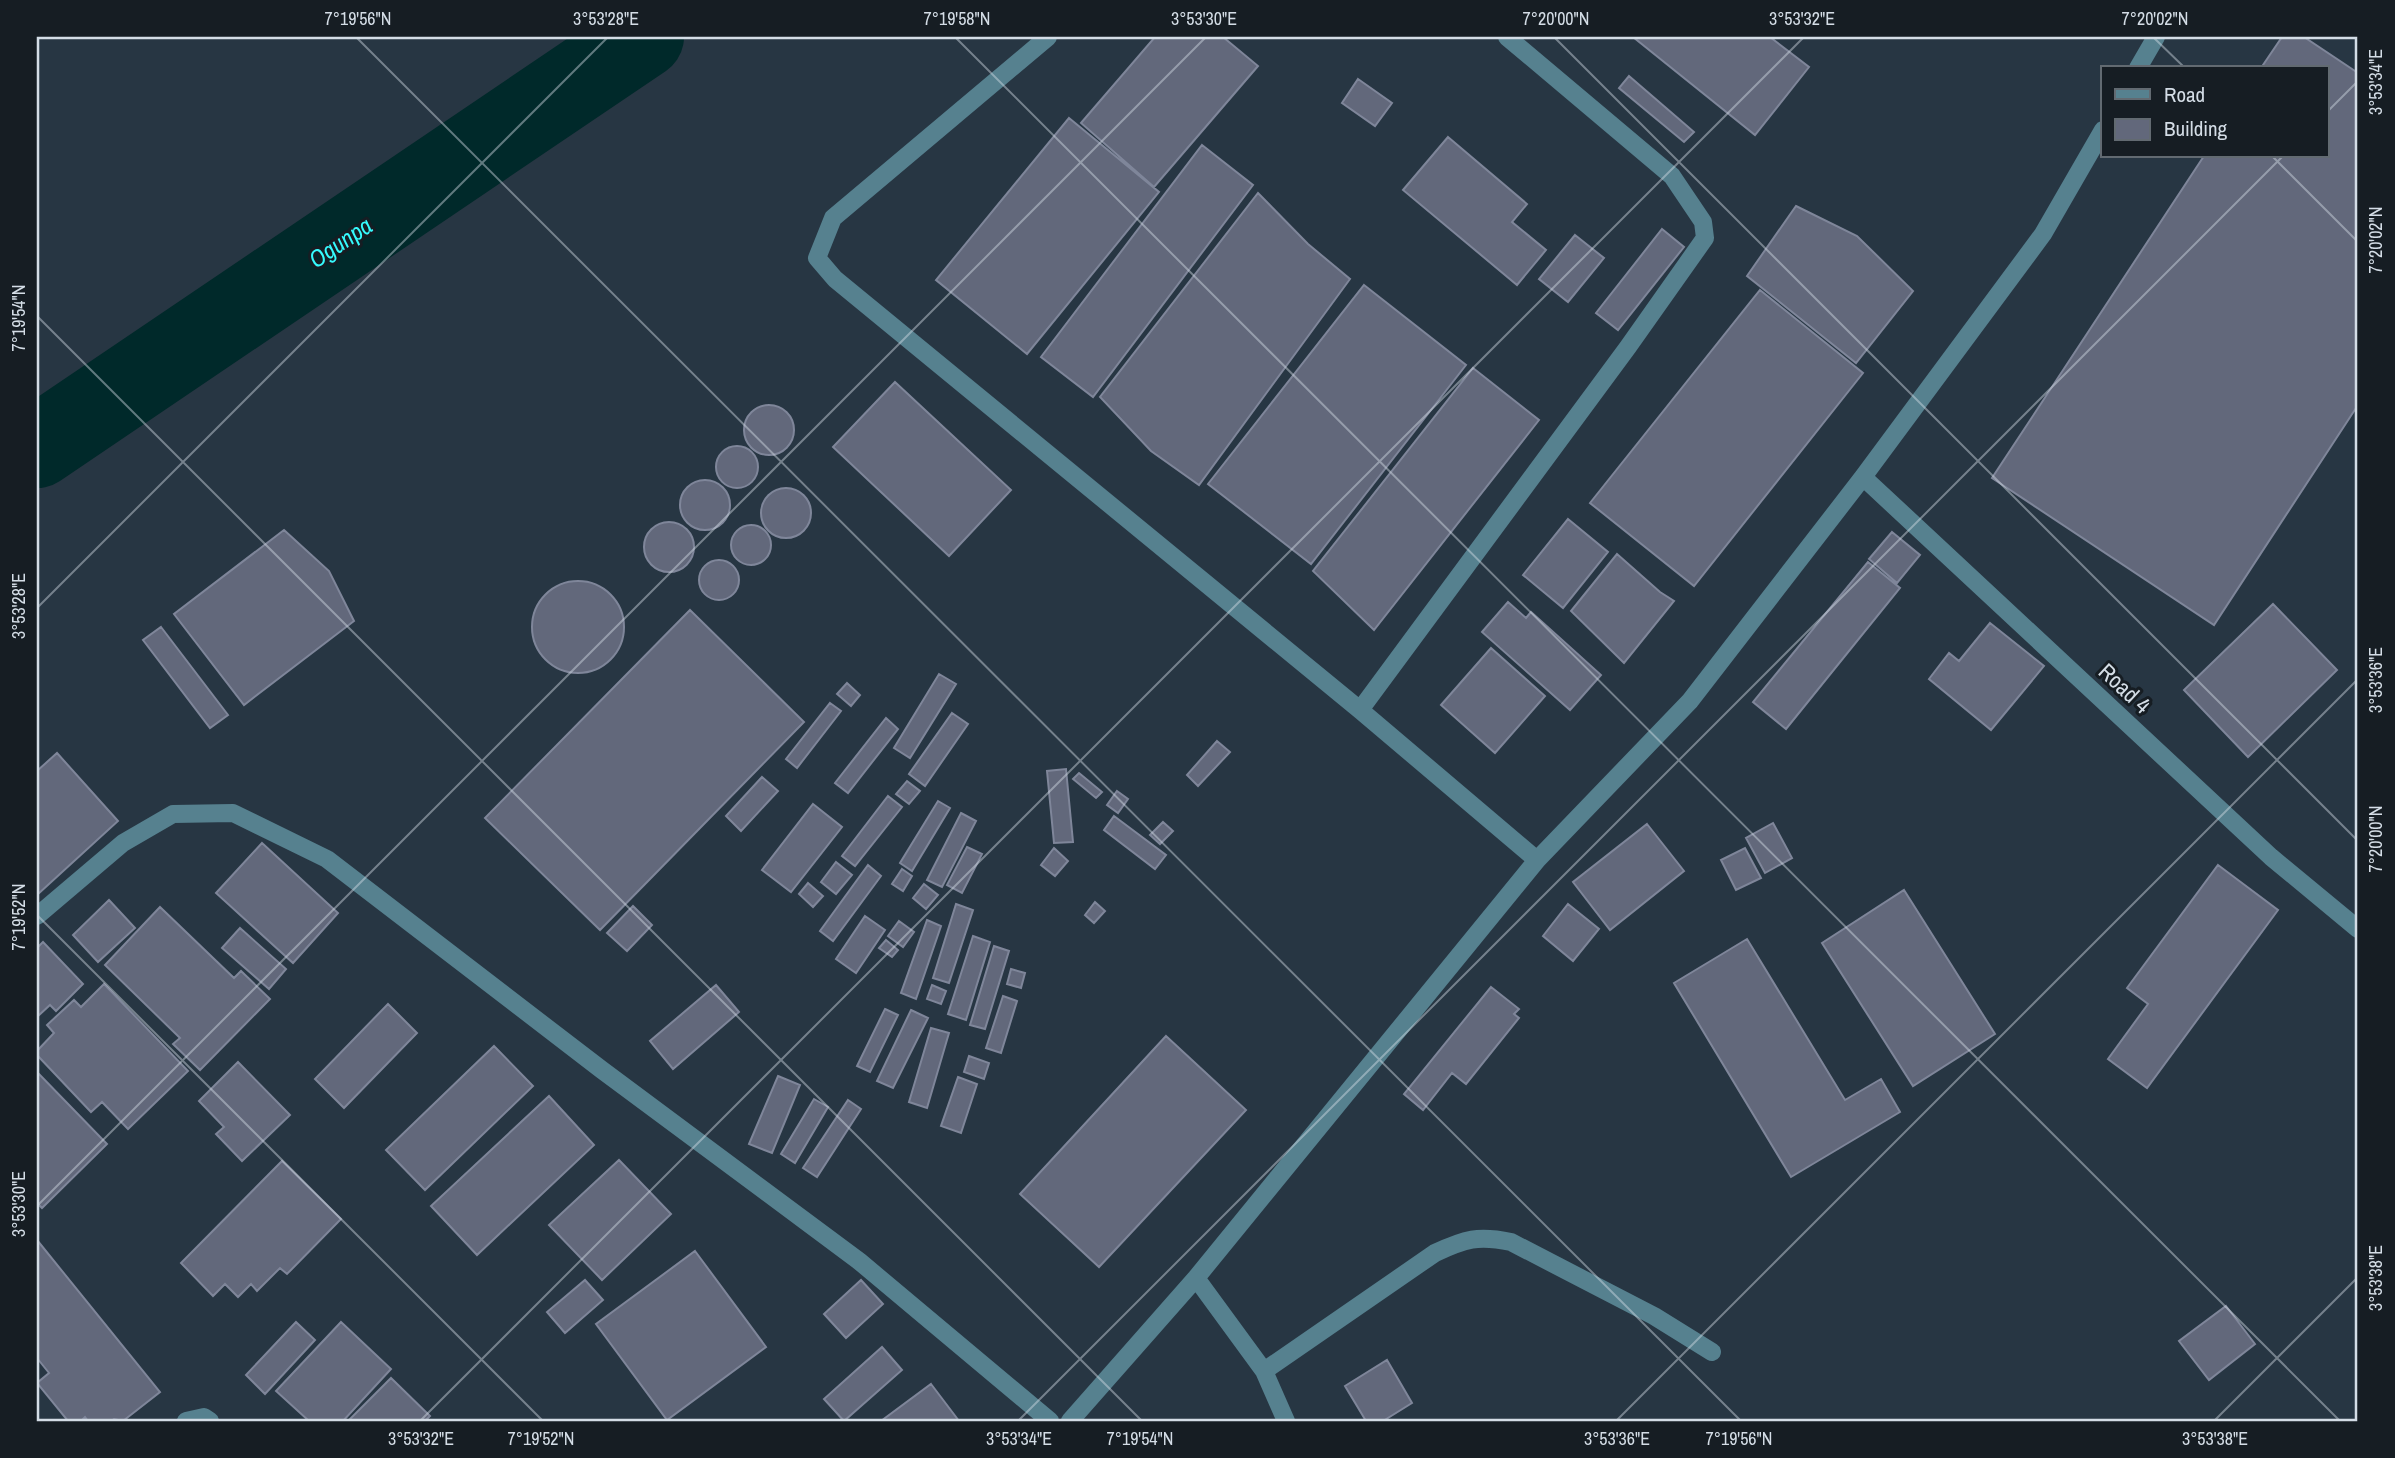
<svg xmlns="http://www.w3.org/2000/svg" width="2395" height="1458" font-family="'Archivo Narrow',sans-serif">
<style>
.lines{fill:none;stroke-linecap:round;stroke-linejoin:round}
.river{stroke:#00292a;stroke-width:82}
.building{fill:#62687b;stroke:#7f869a;stroke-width:2}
.minor{stroke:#56818f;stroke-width:18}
.ticks{fill:none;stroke:#d4dde6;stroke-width:2;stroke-opacity:0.45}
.labels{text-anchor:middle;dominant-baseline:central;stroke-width:6;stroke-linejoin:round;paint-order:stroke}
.street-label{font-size:23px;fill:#d4dde6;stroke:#161d23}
.water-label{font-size:24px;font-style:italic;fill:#35fafd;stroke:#161d23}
.neatline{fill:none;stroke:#d4dde6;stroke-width:2.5}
.ticks-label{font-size:18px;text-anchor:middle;fill:#d4dde6}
</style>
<rect width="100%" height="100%" fill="#273643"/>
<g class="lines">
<!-- river -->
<path class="river" d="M 37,447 L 643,37"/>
</g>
<!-- building -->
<path class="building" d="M 1155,37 L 1223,37 L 1258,66 L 1154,187 L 1081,123 Z
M 1633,37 L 1770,37 L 1809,67 L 1755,135 Z
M 2282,37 L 2304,37 L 2358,73 L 2358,405 L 2214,625 L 1992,478 L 2204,156 L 2327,156 L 2327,68 L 2261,68 Z
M 1629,76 L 1694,132 L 1684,142 L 1619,88 Z
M 1358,79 L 1392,103 L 1375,126 L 1342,103 Z
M 1069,118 L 1159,192 L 1027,354 L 936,280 Z
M 1448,137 L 1527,204 L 1512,222 L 1546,250 L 1517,285 L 1403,190 Z
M 1202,145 L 1253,185 L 1093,397 L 1041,357 Z
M 1258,193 L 1308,244 L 1350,279 L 1199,485 L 1151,451 L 1100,397 Z
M 1796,206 L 1857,236 L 1913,291 L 1856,363 L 1747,276 Z
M 1662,229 L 1684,247 L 1618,330 L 1596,313 Z
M 1575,235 L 1604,258 L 1568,302 L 1539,279 Z
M 1364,285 L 1466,365 L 1311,564 L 1208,484 Z
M 1760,290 L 1863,373 L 1694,586 L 1590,503 Z
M 1473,368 L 1539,420 L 1374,630 L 1313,571 Z
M 895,382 L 1011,490 L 949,556 L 833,447 Z
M744 430a25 25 0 1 1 50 0a25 25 0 1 1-50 0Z
M716 467a21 21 0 1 1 42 0a21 21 0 1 1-42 0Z
M680 505a25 25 0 1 1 50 0a25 25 0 1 1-50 0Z
M761 513a25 25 0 1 1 50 0a25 25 0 1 1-50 0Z
M 1568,519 L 1608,552 L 1563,608 L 1523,575 Z
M644 547a25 25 0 1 1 50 0a25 25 0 1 1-50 0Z
M731 545a20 20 0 1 1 40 0a20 20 0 1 1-40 0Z
M 284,530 L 329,571 L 354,621 L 244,705 L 174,614 Z
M 1892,532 L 1920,555 L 1897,583 L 1869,559 Z
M 1617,554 L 1660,592 L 1674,601 L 1624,663 L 1571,611 Z
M699 580a20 20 0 1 1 40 0a20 20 0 1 1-40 0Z
M 1868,562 L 1900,588 L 1786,729 L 1753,702 Z
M532 627a46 46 0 1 1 92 0a46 46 0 1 1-92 0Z
M 1508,602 L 1526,618 L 1531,612 L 1601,675 L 1570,710 L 1482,632 Z
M 2273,604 L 2337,670 L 2248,757 L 2184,690 Z
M 690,610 L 804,722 L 600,930 L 485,818 Z
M 1990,623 L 2044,666 L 1991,730 L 1929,679 L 1949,653 L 1959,661 Z
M 161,627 L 228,715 L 210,728 L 143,640 Z
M 1491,648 L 1545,696 L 1495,753 L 1441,705 Z
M 939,674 L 956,684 L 910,758 L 894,748 Z
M 847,683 L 860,695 L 851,706 L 837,694 Z
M 830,703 L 841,711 L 797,768 L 786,759 Z
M 952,713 L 968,724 L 925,786 L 909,774 Z
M 886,718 L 898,729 L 848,793 L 835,783 Z
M 1217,741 L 1230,752 L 1198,786 L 1187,775 Z
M 57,753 L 118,821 L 37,895 L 37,771 Z
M 1066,769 L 1073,842 L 1054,843 L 1047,771 Z
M 1079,773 L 1102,792 L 1096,798 L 1073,779 Z
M 762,777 L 778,791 L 741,831 L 726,816 Z
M 907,781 L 920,791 L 909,804 L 896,794 Z
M 1117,791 L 1128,799 L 1118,813 L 1107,805 Z
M 888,796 L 902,807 L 855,866 L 842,856 Z
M 938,801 L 950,808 L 912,871 L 900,863 Z
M 813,804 L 842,827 L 791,892 L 762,870 Z
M 961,813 L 976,821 L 942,887 L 927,880 Z
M 1114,816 L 1166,855 L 1155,869 L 1104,830 Z
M 1163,822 L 1173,831 L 1160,844 L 1150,835 Z
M 1773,823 L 1792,858 L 1765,873 L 1746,838 Z
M 1647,824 L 1684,871 L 1610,930 L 1573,882 Z
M 262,843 L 338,913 L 293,963 L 216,893 Z
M 967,847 L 982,854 L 962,893 L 947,885 Z
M 1054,848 L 1068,861 L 1055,876 L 1041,865 Z
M 1745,848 L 1761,878 L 1736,890 L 1721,860 Z
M 836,862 L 852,875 L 836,894 L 821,882 Z
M 868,865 L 881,876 L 833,941 L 820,931 Z
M 2218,865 L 2278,910 L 2147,1088 L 2108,1059 L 2148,1004 L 2127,988 Z
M 902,869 L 912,876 L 903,891 L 892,884 Z
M 808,883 L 823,896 L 813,907 L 799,894 Z
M 924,884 L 938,895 L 926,909 L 913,898 Z
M 1904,890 L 1995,1034 L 1913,1086 L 1822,943 Z
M 109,900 L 135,928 L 98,962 L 73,935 Z
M 1095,902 L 1105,911 L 1094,923 L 1085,915 Z
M 956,904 L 973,910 L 949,983 L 933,978 Z
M 1568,904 L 1599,929 L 1573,961 L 1543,936 Z
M 633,906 L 652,925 L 627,951 L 607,933 Z
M 160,907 L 234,978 L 241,971 L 270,999 L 200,1070 L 173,1044 L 180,1038 L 105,965 Z
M 865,916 L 885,930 L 856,973 L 836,959 Z
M 927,920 L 941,926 L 916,999 L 901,993 Z
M 899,921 L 914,932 L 903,947 L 888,936 Z
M 240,928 L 286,969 L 269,989 L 222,948 Z
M 973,936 L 990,942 L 966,1020 L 948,1014 Z
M 1747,939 L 1845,1100 L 1881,1079 L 1900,1112 L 1791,1177 L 1674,983 Z
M 886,940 L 898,950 L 892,957 L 879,948 Z
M 43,942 L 83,984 L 56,1011 L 50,1005 L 37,1017 L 37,948 Z
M 994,946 L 1009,951 L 985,1029 L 970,1025 Z
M 1011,969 L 1025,973 L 1021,988 L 1007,984 Z
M 104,984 L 188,1071 L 128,1129 L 102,1102 L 91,1112 L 37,1055 L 37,1051 L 54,1033 L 47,1025 L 74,1000 L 81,1007 Z
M 716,985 L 739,1012 L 673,1069 L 650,1041 Z
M 932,985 L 946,991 L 941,1004 L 927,999 Z
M 1491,987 L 1519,1009 L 1514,1014 L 1519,1018 L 1466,1084 L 1452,1073 L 1423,1110 L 1404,1094 Z
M 1003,996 L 1017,1001 L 1001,1053 L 986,1048 Z
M 388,1004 L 417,1033 L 344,1108 L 315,1079 Z
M 885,1009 L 898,1015 L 870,1072 L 857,1066 Z
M 911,1010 L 928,1018 L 893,1088 L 877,1081 Z
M 931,1028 L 949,1033 L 927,1108 L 909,1102 Z
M 1166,1036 L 1246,1110 L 1099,1267 L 1020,1194 Z
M 494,1046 L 533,1086 L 425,1190 L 386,1150 Z
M 969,1056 L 989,1063 L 984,1079 L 964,1072 Z
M 238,1062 L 290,1115 L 242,1161 L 216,1134 L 224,1127 L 199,1101 Z
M 37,1072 L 107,1144 L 42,1208 L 37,1203 Z
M 778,1076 L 800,1085 L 772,1153 L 749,1144 Z
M 958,1077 L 977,1084 L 961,1133 L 941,1126 Z
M 549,1096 L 594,1145 L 477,1255 L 431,1206 Z
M 814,1099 L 828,1107 L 795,1163 L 781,1154 Z
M 848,1100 L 861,1109 L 817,1177 L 803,1168 Z
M 619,1160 L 671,1214 L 602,1280 L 549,1225 Z
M 282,1161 L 341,1219 L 287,1274 L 280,1268 L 257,1291 L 251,1284 L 238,1297 L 225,1284 L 213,1296 L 181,1263 Z
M 37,1240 L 160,1392 L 123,1421 L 114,1419 L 111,1421 L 88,1421 L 85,1417 L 81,1421 L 68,1421 L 37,1383 L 49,1373 L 37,1358 Z
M 695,1251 L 766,1347 L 667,1420 L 596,1324 Z
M 585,1280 L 603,1300 L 565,1333 L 547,1312 Z
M 861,1280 L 883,1304 L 846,1338 L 824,1314 Z
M 2226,1306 L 2255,1344 L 2209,1380 L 2179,1341 Z
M 296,1322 L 315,1340 L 265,1394 L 246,1375 Z
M 341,1322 L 391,1369 L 343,1421 L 309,1421 L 276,1391 Z
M 882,1347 L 902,1370 L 844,1421 L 824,1399 Z
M 1387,1360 L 1412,1403 L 1383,1421 L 1366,1421 L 1345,1386 Z
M 391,1378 L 430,1416 L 425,1421 L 348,1421 Z
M 931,1384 L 959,1421 L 881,1421 Z"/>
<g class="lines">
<!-- minor -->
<path class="minor" d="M 1048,37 L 833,218 L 817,258 L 835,279 L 1360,710 L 1537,860
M 2138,68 L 2156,37
M 1863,477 L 2271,857 L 2358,929
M 1360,710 L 1628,347 L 1705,238 L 1703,222 L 1672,176 L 1507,37
M 37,916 L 123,843 L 173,814 L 233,813 L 327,859 L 602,1070 L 859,1261 L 1050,1421
M 1196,1278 L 1264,1371 L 1286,1421
M 1264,1371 L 1435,1253 C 1465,1239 1478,1235 1511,1242 L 1654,1316 L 1712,1352
M 186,1421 L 204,1417 L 210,1421
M 1070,1421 L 1196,1278 L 1537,860 L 1690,701 L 1863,477 L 2043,234 L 2103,130"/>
</g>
<!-- ticks -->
<path class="ticks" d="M 356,37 L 1741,1421M 955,37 L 2340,1421M 1554,37 L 2358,841M 2153,37 L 2185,68M 2327,112 L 2358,81M 2272,156 L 2358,242M 37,316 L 1142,1421M 37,608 L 608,37M 37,915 L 543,1421M 37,1206 L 1206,37M 420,1421 L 1804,37M 1018,1421 L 2283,156M 1616,1421 L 2358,679M 2214,1421 L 2358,1277"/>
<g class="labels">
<!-- street labels -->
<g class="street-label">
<text transform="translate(2125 688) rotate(43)">Road 4</text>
</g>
<!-- water labels -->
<g class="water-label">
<text transform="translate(340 242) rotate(-34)">Ogunpa</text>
</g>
</g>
<!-- border -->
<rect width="2395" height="1458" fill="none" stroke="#161d23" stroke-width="77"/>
<!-- legend -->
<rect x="2101" y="66" width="228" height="91" fill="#161d23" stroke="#626a71" stroke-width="2"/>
<rect x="2115" y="89" width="35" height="10" fill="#56818f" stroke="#626a71" stroke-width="2"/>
<text x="2164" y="102" font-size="21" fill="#d4dde6">Road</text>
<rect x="2115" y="119" width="35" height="21" fill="#62687b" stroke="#626a71" stroke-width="2"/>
<text x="2164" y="136" font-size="21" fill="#d4dde6">Building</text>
<rect x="38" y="38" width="2318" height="1382" class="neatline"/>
<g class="ticks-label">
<text x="358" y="25">7°19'56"N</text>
<text x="606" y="25">3°53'28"E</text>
<text x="957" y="25">7°19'58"N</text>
<text x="1204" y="25">3°53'30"E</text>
<text x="1556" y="25">7°20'00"N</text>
<text x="1802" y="25">3°53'32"E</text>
<text x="2155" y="25">7°20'02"N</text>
<text transform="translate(2376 82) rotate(-90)" y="6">3°53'34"E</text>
<text transform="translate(2376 240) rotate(-90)" y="6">7°20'02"N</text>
<text transform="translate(19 318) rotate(-90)" y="6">7°19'54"N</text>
<text transform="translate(19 606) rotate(-90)" y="6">3°53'28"E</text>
<text transform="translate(2376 680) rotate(-90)" y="6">3°53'36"E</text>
<text transform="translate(2376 839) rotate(-90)" y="6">7°20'00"N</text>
<text transform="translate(19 917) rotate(-90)" y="6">7°19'52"N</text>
<text transform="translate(19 1204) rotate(-90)" y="6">3°53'30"E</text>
<text transform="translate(2376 1278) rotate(-90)" y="6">3°53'38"E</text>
<text x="421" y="1445">3°53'32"E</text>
<text x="541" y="1445">7°19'52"N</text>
<text x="1019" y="1445">3°53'34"E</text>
<text x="1140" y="1445">7°19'54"N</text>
<text x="1617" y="1445">3°53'36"E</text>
<text x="1739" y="1445">7°19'56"N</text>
<text x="2215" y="1445">3°53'38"E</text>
</g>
</svg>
